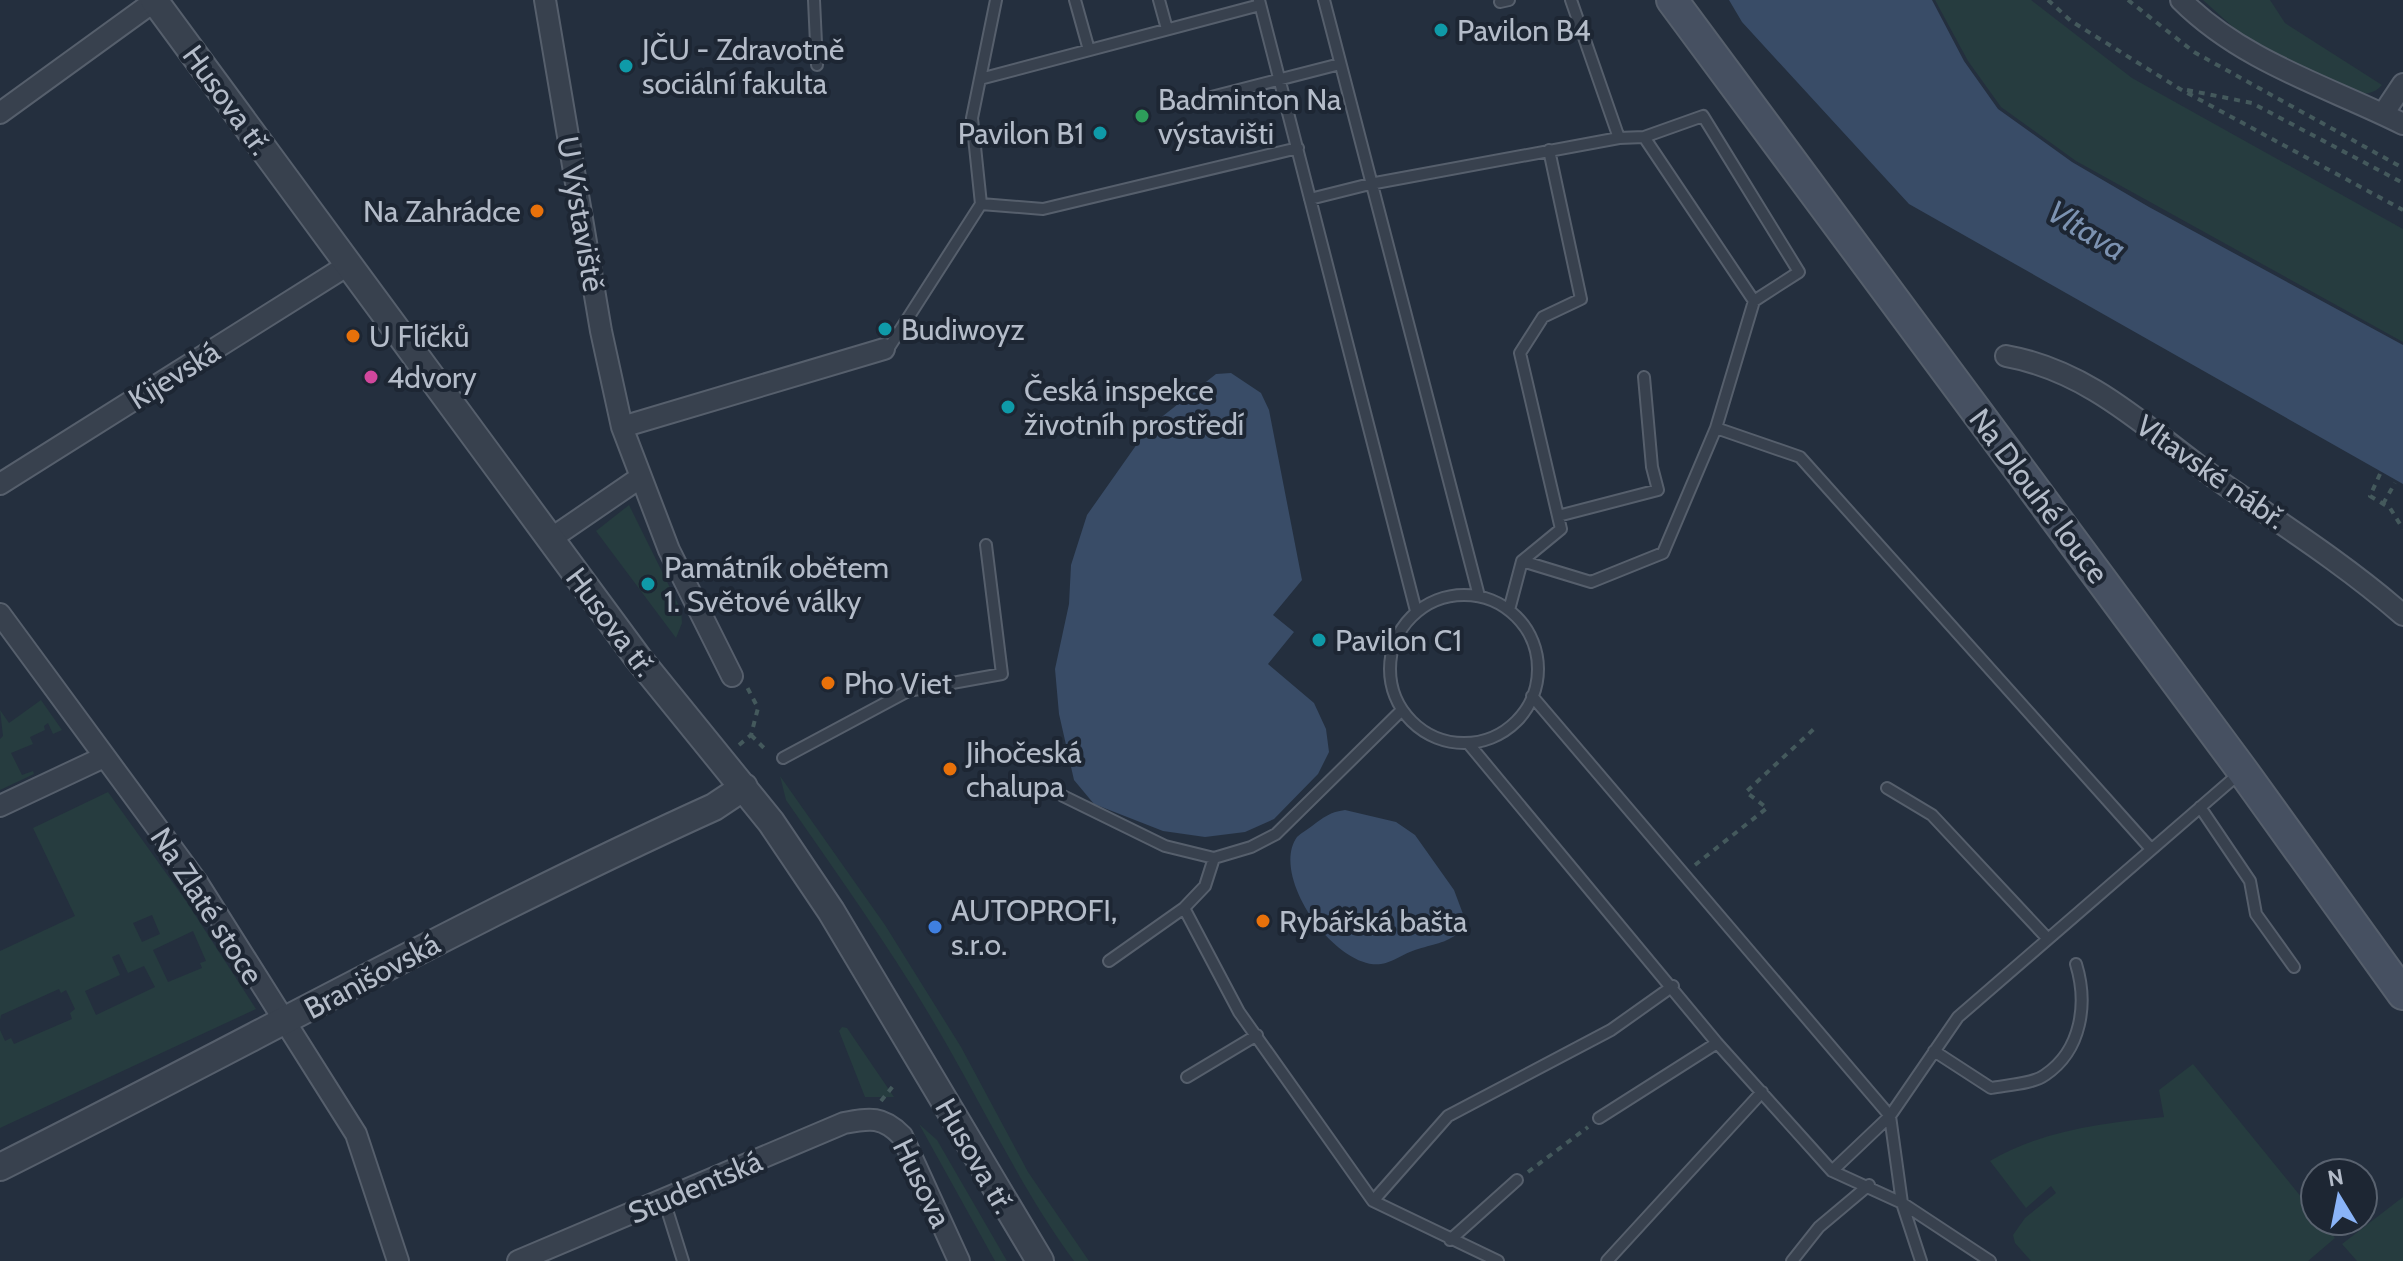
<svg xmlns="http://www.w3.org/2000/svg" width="2403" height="1261" font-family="Cabin,sans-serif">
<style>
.green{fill:#263c3f;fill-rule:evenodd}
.water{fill:#394c67}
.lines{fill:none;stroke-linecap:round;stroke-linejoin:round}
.service-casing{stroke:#565f6c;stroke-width:14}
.minor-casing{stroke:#565f6c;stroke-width:24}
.tertiary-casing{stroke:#565f6c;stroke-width:30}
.secondary-casing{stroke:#565f6c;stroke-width:34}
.path{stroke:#44595c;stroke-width:4;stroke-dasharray:6 6;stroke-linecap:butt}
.service{stroke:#38414e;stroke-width:10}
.minor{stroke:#38414e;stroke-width:20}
.tertiary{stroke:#38414e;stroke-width:26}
.secondary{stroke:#465061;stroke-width:30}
.culture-dot{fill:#0f9aa8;stroke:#1d2633;stroke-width:3}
.leisure-dot{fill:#2e9e5b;stroke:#1d2633;stroke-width:3}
.food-dot{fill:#e8710a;stroke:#1d2633;stroke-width:3}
.hotel-dot{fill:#d1479c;stroke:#1d2633;stroke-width:3}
.shop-dot{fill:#3f7fe0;stroke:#1d2633;stroke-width:3}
.labels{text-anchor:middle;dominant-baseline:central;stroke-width:8;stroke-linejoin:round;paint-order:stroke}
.poi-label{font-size:30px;fill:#b4bcc9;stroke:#1d2633;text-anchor:start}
.street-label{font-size:30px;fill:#b4bcc9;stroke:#1d2633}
.water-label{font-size:32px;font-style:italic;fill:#7c92b1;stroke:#1d2633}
</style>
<rect width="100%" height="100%" fill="#242f3e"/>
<!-- green -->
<path class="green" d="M 1935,0 L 2031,0 L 2132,78 L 2403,229 L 2403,342 L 2076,161 L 2001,107 L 1968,61 Z
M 2203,0 L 2270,0 L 2285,23 L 2382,85 C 2372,96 2362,94 2349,92 L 2244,37 Z
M 629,505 L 681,610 L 682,623 L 676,638 L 596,531 Z
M 41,700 L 62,730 L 53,734 L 48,723 L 44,726 L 45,730 L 30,737 L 33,744 L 11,753 L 22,775 L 33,771 L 34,774 L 0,790 L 0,739 L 3,736 L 0,710 L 9,723 Z
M 780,776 L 885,925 L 961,1047 L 1028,1172 L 1089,1261 L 1074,1261 C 1024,1193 989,1118 947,1045 C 899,960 842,881 786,800 Z
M 108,792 L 186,901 L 256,1009 L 0,1128 L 0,1030 L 5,1041 L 11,1038 L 14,1044 L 72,1019 L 70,1013 L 75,1009 L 66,990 L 61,993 L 59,989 L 1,1015 L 0,1020 L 0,951 L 75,916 L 33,828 ZM 152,915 L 160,934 L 142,942 L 133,923 ZM 193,931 L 206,961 L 200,963 L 202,968 L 168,982 L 153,950 ZM 119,954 L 128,973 L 144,966 L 155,987 L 96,1015 L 85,991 L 120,975 L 112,957 Z
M 842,1027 L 847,1028 L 894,1097 L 865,1097 L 839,1031 Z
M 2193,1064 L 2315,1214 L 2315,1221 L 2321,1221 L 2335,1238 L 2308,1261 L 2031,1261 L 2015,1243 L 2013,1235 L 2025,1218 L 2056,1193 L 2051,1186 L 2026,1208 L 1990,1161 C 2043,1130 2104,1123 2164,1117 L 2159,1090 Z
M 919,1124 L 937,1140 L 1007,1261 L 995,1261 Z
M 2403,1197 L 2403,1261 L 2357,1261 L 2342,1244 Z"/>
<!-- water -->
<path class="water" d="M 1729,0 L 1932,0 L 1964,61 L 1998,109 L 2072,162 L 2149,207 L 2403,345 L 2403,484 L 1909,204 L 1742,22 Z
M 1231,373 L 1261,393 L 1269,410 L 1302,580 L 1273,615 L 1294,632 L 1268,664 L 1314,703 L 1326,729 L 1329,752 L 1318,774 L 1274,819 L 1245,832 L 1205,837 L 1163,831 L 1094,804 L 1074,780 L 1059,714 L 1055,669 L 1069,604 L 1071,565 L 1087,515 L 1149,427 L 1216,374 Z
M 1345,810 L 1396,822 L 1415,835 L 1454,890 L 1463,914 L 1460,932 C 1445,944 1433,944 1415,950 C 1405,953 1391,963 1381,964 C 1336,970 1269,876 1297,837 C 1301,833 1308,829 1312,826 C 1324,817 1330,812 1345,810 Z"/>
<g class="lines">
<defs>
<path id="service" d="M 814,0 L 817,65
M 996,0 L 972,118 L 981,204 L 1043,209 L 1298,148
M 1075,0 L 1089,50
M 1159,0 L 1167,29
M 1259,0 L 1416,611
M 1324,0 L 1479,596
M 1571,0 L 1619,138
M 1500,2 L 1509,0
M 980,79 L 1260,5
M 1184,104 L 1340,64
M 1644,137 L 1754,301 L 1716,428 L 1800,457 L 2151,849
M 1310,199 L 1370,184 L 1619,138 L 1644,137 L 1703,116 L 1799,272 L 1754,301
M 884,349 L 890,346 L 981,204
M 1558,516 L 1658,490 L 1652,467 L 1644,377
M 1522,561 L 1591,582 L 1663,553 L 1716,428
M1390 669a74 74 0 1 1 148 0a74 74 0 1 1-148 0Z
M 1509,610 L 1522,561 L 1561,529 L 1520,353 L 1543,317 L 1581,299 L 1549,150
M 1532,696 L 1890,1116 L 1902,1203 L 1990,1261
M 1402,710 L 1276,834 L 1251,847 L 1214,858 L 1205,886 L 1184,908 L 1239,1012 L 1373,1201 L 1498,1261
M 1468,743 L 1717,1043 L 1832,1171 L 1902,1203 L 1921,1261
M 783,758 L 908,691 L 1002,674 L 986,545
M 1887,788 L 1932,815 L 2048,939
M 1063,796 L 1165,846 L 1214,858
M 2200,807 L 2250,881 L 2256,914 L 2294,967
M 1109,961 L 1184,908
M 1934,1051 L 1991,1088 C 2006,1085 2033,1084 2045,1075 C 2082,1050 2088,1003 2076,964
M 1187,1077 L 1257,1035
M 1599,1118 L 1717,1043
M 1832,1171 L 1890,1116 L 1958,1017 L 2241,772
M 664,1200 L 683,1261
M 1373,1201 L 1448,1116 L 1611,1030 L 1673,986
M 1450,1240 L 1517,1180
M 1607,1261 L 1762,1092
M 1792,1261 L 1819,1227 L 1869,1185"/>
<path id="minor" d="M 545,0 L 601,331 L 622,427 L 669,550 L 732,676
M 2181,0 C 2243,62 2327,86 2403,124
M 0,113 L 156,0
M 2383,114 L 2403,84
M 2006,356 C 2095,372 2153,435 2225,485 C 2286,527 2347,566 2403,615
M 622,427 L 884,349
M 0,484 L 348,265
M 549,540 L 641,477
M 0,614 L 197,882 L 356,1134 L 398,1261
M 0,806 L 104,757
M 518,1261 L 844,1123 C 870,1118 883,1116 902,1136 L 959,1261"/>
<path id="tertiary" d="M 154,0 L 638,658 L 771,822 L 831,911 L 1040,1261
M 0,1167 C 238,1048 471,917 714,807 L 744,787"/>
<path id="secondary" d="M 1672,0 L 2242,770 L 2403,994"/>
</defs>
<!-- service casing -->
<use href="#service" class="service-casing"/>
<!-- minor casing -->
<use href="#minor" class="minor-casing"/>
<!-- tertiary casing -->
<use href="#tertiary" class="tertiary-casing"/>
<!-- secondary casing -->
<use href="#secondary" class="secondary-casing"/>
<!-- path -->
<path class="path" d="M 2048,0 L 2071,21 L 2180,89 L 2403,210
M 2128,0 L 2194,52 L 2403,168
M 2187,90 L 2252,103 L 2403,183
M 2380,474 L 2370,496 L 2390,508 L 2403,529
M 2383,504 L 2395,483
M 751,735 L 765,749
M 739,745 L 751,735 L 758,708 L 747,687
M 1695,865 L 1767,808 L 1746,792 L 1816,727
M 881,1101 L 893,1086
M 1528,1172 L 1588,1127"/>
<!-- service -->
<use href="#service" class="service"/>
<!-- minor -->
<use href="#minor" class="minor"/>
<!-- tertiary -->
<use href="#tertiary" class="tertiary"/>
<!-- secondary -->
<use href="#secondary" class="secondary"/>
</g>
<!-- markers -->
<g class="culture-dot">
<circle cx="1441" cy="30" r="8"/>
<circle cx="626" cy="66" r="8"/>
<circle cx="1100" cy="133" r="8"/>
<circle cx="885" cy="329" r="8"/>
<circle cx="1008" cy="407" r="8"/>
<circle cx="648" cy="584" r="8"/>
<circle cx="1319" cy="640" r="8"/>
</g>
<circle class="leisure-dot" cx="1142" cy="116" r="8"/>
<g class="food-dot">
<circle cx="537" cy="211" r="8"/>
<circle cx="353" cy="336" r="8"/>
<circle cx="828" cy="683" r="8"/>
<circle cx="950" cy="769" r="8"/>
<circle cx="1263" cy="921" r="8"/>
</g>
<circle class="hotel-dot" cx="371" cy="377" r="8"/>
<circle class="shop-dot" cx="935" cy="927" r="8"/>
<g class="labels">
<!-- poi labels -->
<g class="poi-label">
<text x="1457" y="30">Pavilon B4</text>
<text x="642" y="49">JČU - Zdravotně<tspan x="642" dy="34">sociální fakulta</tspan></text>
<text x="1158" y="99">Badminton Na<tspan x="1158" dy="34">výstavišti</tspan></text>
<text x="1084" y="133" text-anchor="end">Pavilon B1</text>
<text x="521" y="211" text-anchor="end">Na Zahrádce</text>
<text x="901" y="329">Budiwoyz</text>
<text x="369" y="336">U Flíčků</text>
<text x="387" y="377">4dvory</text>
<text x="1024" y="390">Česká inspekce<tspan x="1024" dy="34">životníh prostředí</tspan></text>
<text x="664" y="567">Památník obětem<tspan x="664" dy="34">1. Světové války</tspan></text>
<text x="1335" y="640">Pavilon C1</text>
<text x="844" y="683">Pho Viet</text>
<text x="966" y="752">Jihočeská<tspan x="966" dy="34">chalupa</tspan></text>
<text x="951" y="910">AUTOPROFI,<tspan x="951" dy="34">s.r.o.</tspan></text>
<text x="1279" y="921">Rybářská bašta</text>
</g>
<!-- street labels -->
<g class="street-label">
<text transform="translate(227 100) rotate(54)">Husova tř.</text>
<text transform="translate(581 214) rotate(80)">U Výstaviště</text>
<text transform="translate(174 375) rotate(-32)">Kijevská</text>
<text transform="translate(2211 472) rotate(35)">Vltavské nábř.</text>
<text transform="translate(2039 496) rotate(53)">Na Dlouhé louce</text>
<text transform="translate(611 622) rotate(53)">Husova tř.</text>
<text transform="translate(207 906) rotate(57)">Na Zlaté stoce</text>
<text transform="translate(372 976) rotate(-28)">Branišovská</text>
<text transform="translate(975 1156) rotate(60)">Husova tř.</text>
<text transform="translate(922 1183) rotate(64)">Husova</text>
<text transform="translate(695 1187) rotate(-23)">Studentská</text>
</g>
<!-- water labels -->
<g class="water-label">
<text transform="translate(2087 230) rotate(31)">Vltava</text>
</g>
</g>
<!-- north arrow -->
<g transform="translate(2339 1197) rotate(350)"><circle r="38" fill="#1d2633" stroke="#59626f" stroke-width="2"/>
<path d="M0-6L14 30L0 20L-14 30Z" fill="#8ab4f8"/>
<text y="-12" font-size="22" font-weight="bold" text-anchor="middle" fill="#b4bcc9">N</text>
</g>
</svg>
